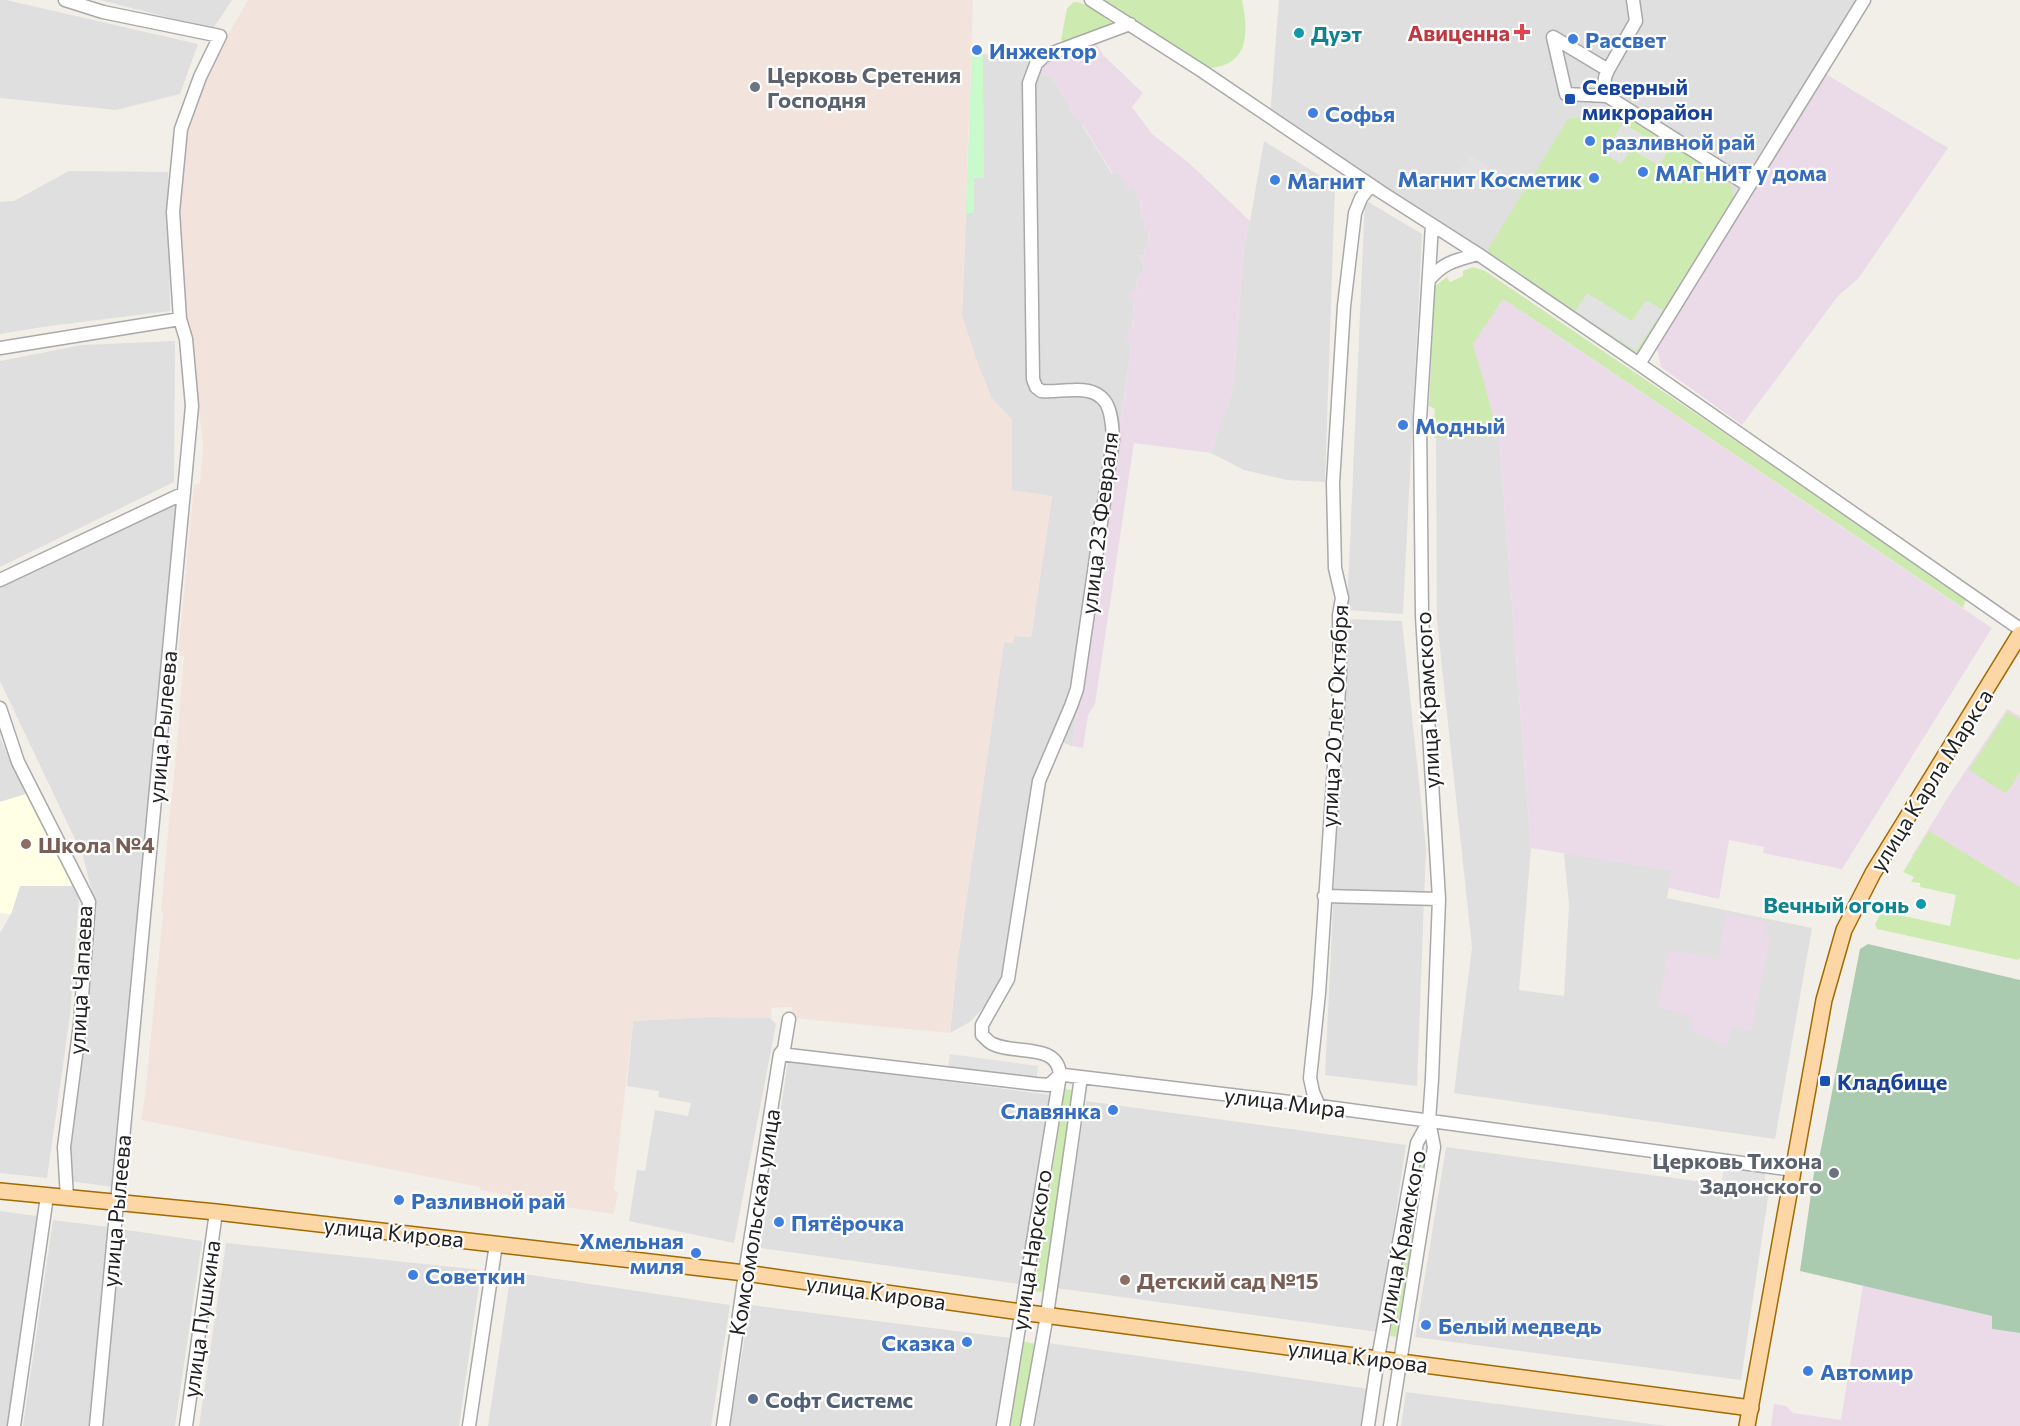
<svg xmlns="http://www.w3.org/2000/svg" width="2020" height="1426" font-family="Commissioner,sans-serif">
<style>
.residential{fill:#e0dfdf}
.industrial{fill:#ebdbe8}
.education{fill:#ffffe5}
.military{fill:#f3e3dd}
.grass{fill:#cdebb0}
.cemetery{fill:#aacbaf}
.park{fill:#c8facc}
.parking{fill:#e2e2e2}
.lines{fill:none;stroke-linecap:round;stroke-linejoin:round}
.minor-casing{stroke:#a9a9a9;stroke-width:15}
.major-casing{stroke:#a06b00;stroke-width:18}
.minor{stroke:#fff;stroke-width:12}
.major{stroke:#fcd6a4;stroke-width:15}
.health-dot{fill:#e0444e;stroke:#fff;stroke-width:2}
.culture-dot{fill:#0f9aa8;stroke:#fff;stroke-width:2}
.shop-dot{fill:#3f7fe0;stroke:#fff;stroke-width:2}
.worship-dot{fill:#6b7280;stroke:#fff;stroke-width:2}
.transit-dot{fill:#1a4fb4;stroke:#fff;stroke-width:2}
.education-dot{fill:#8d6e63;stroke:#fff;stroke-width:2}
.service-dot{fill:#5c6f8a;stroke:#fff;stroke-width:2}
.labels{text-anchor:middle;dominant-baseline:central;stroke-width:4.5;stroke-linejoin:round;paint-order:stroke}
.health-label{font-size:22px;font-weight:bold;fill:#be3a42;stroke:#fff;text-anchor:end}
.culture-label{font-size:22px;font-weight:bold;fill:#0d838f;stroke:#fff;text-anchor:start}
.shop-label{font-size:22px;font-weight:bold;fill:#366cbe;stroke:#fff;text-anchor:start}
.worship-label{font-size:22px;font-weight:bold;fill:#5b616d;stroke:#fff;text-anchor:start}
.transit-label{font-size:22px;font-weight:bold;fill:#164399;stroke:#fff;text-anchor:start}
.street-label{font-size:22px;fill:#222;stroke:#fff}
.education-label{font-size:22px;font-weight:bold;fill:#785e54;stroke:#fff;text-anchor:start}
.service-label{font-size:22px;font-weight:bold;fill:#4e5e75;stroke:#fff;text-anchor:start}
</style>
<rect width="100%" height="100%" fill="#f2efe9"/>
<!-- residential -->
<path class="residential" d="M 0,0 L 6,0 L 198,44 L 180,94 L 116,110 L 0,98 Z
M 100,0 L 232,0 L 213,29 Z
M 1279,0 L 1864,0 L 1639,364 L 1270,117 Z
M 972,54 L 1021,55 L 1039,68 L 1046,77 L 1049,74 L 1070,105 L 1078,120 L 1082,118 L 1085,122 L 1082,125 L 1112,174 L 1117,172 L 1134,187 L 1140,202 L 1142,219 L 1145,219 L 1144,231 L 1148,231 L 1149,239 L 1148,247 L 1145,247 L 1144,256 L 1140,255 L 1139,258 L 1144,259 L 1143,271 L 1137,279 L 1136,293 L 1131,292 L 1134,298 L 1132,330 L 1129,330 L 1131,343 L 1130,357 L 1072,746 L 1059,741 L 1041,788 L 1012,976 L 970,1022 L 950,1033 L 957,963 L 1004,642 L 1013,643 L 1014,636 L 1031,637 L 1052,497 L 1012,491 L 1012,420 L 991,397 L 977,362 L 962,316 Z
M 1264,141 L 1335,185 L 1325,482 L 1287,480 L 1244,470 L 1211,453 L 1233,388 L 1244,245 L 1250,221 Z
M 69,171 L 168,172 L 170,311 L 49,326 L 0,334 L 0,202 L 14,201 Z
M 1365,200 L 1422,234 L 1403,614 L 1347,610 Z
M 175,341 L 174,482 L 0,567 L 0,361 L 82,345 Z
M 1499,436 L 1531,848 L 1519,990 L 1564,996 L 1569,905 L 1564,853 L 1672,870 L 1667,898 L 1812,928 L 1775,1139 L 1454,1093 L 1472,947 L 1437,621 L 1436,438 Z
M 178,502 L 114,1187 L 69,1181 L 68,1163 L 94,900 L 83,856 L 0,681 L 0,586 Z
M 1347,619 L 1402,621 L 1426,848 L 1417,1086 L 1325,1075 Z
M 0,738 L 26,794 L 0,802 Z
M 20,886 L 73,886 L 79,897 L 70,1016 L 47,1178 L 0,1173 L 0,933 L 11,914 Z
M 708,1017 L 769,1017 L 776,1024 L 734,1243 L 629,1221 L 637,1170 L 645,1171 L 655,1110 L 688,1116 L 691,1103 L 658,1097 L 659,1091 L 627,1086 L 633,1021 Z
M 788,1061 L 1051,1095 L 1020,1284 L 760,1248 Z
M 1086,1101 L 1406,1145 L 1378,1332 L 1056,1288 Z
M 1446,1147 L 1769,1191 L 1741,1380 L 1415,1337 Z
M 0,1211 L 37,1216 L 7,1426 L 0,1426 Z
M 53,1220 L 109,1227 L 89,1426 L 23,1426 Z
M 120,1229 L 202,1241 L 175,1426 L 103,1426 Z
M 226,1243 L 481,1270 L 459,1426 L 199,1426 Z
M 511,1272 L 730,1305 L 711,1426 L 488,1426 Z
M 750,1305 L 1011,1338 L 998,1426 L 730,1426 Z
M 1048,1343 L 1369,1389 L 1363,1426 L 1035,1426 Z
M 1406,1392 L 1666,1426 L 1401,1426 Z"/>
<!-- industrial -->
<path class="industrial" d="M 1096,42 L 1103,55 L 1143,93 L 1132,107 L 1152,134 L 1189,163 L 1250,221 L 1244,245 L 1233,388 L 1211,453 L 1134,443 L 1095,704 L 1088,715 L 1083,748 L 1072,746 L 1130,357 L 1131,344 L 1127,343 L 1128,330 L 1132,330 L 1134,299 L 1130,298 L 1130,292 L 1136,292 L 1137,279 L 1143,271 L 1144,259 L 1139,258 L 1139,255 L 1144,256 L 1145,246 L 1148,246 L 1149,239 L 1148,231 L 1144,231 L 1145,219 L 1142,219 L 1140,202 L 1134,188 L 1128,190 L 1123,178 L 1120,178 L 1117,172 L 1113,174 L 1082,124 L 1085,122 L 1082,118 L 1077,121 L 1068,107 L 1070,105 L 1049,75 L 1046,77 L 1039,68 L 1048,61 L 1058,58 L 1071,50 L 1075,54 Z
M 1826,74 L 1948,148 L 1858,279 L 1838,296 L 1742,425 L 1661,367 L 1657,348 Z
M 1503,299 L 1992,628 L 1842,869 L 1763,853 L 1764,847 L 1729,840 L 1719,899 L 1669,888 L 1671,870 L 1531,848 L 1499,436 L 1472,344 Z
M 2007,709 L 2020,716 L 2020,919 L 1912,856 L 1950,794 Z
M 1726,914 L 1764,922 L 1770,941 L 1751,1031 L 1732,1026 L 1727,1046 L 1691,1031 L 1693,1017 L 1658,1007 L 1669,950 L 1719,959 Z
M 1863,1285 L 1992,1316 L 1992,1329 L 2020,1333 L 2020,1426 L 1771,1426 L 1774,1404 L 1786,1406 L 1793,1413 L 1841,1420 Z"/>
<!-- education -->
<path class="education" d="M 26,794 L 73,886 L 20,886 L 11,914 L 0,913 L 0,802 Z"/>
<!-- military -->
<path class="military" d="M 248,0 L 973,0 L 962,316 L 977,362 L 991,397 L 1012,420 L 1012,490 L 1052,496 L 1031,637 L 1014,636 L 1013,643 L 1004,642 L 957,963 L 950,1033 L 803,1019 L 793,1017 L 792,1007 L 771,1008 L 772,1018 L 708,1017 L 633,1021 L 614,1190 L 618,1192 L 614,1214 L 552,1205 L 552,1203 L 480,1190 L 480,1187 L 141,1120 L 145,1096 L 163,914 L 161,910 L 169,822 L 175,767 L 184,656 L 178,656 L 194,485 L 200,483 L 203,444 L 181,267 L 177,212 L 187,122 L 200,83 Z"/>
<!-- grass -->
<path class="grass" d="M 1103,0 L 1242,0 C 1249,33 1249,66 1208,68 Z
M 1074,2 C 1086,2 1101,14 1111,22 L 1111,27 L 1065,43 L 1061,40 L 1067,8 Z
M 1618,111 L 1718,173 C 1727,181 1734,185 1733,198 L 1637,353 L 1487,251 L 1568,119 Z
M 1473,267 L 1485,271 L 1967,597 L 1963,608 L 1503,299 L 1473,344 L 1499,436 L 1436,438 L 1429,433 L 1428,422 L 1434,420 L 1435,409 L 1429,406 L 1435,286 L 1447,277 L 1450,282 L 1463,276 L 1463,271 Z
M 2007,712 L 2020,719 L 2020,772 L 2008,791 L 2005,793 L 1969,770 Z
M 1929,831 L 2020,887 L 2020,958 L 2018,960 L 1877,929 L 1875,924 L 1883,909 L 1889,913 L 1950,926 L 1956,895 L 1920,887 L 1920,883 L 1911,882 L 1914,877 L 1903,872 Z
M 1065,1089 L 1075,1091 L 1045,1292 L 1034,1291 Z
M 1419,1156 L 1427,1157 L 1398,1337 L 1390,1336 Z
M 1021,1341 L 1036,1344 L 1023,1426 L 1008,1426 Z"/>
<!-- cemetery -->
<path class="cemetery" d="M 1868,944 L 2020,980 L 2020,1333 L 1992,1329 L 1992,1316 L 1800,1271 L 1816,1159 L 1819,1159 L 1860,949 Z"/>
<!-- park -->
<path class="park" d="M 972,54 L 983,55 L 984,178 L 974,178 L 974,213 L 966,213 Z"/>
<!-- parking -->
<path class="parking" d="M 1623,123 L 1668,151 L 1659,166 L 1631,149 L 1621,164 L 1604,153 Z
M 1470,155 L 1489,167 L 1478,185 L 1459,172 Z
M 1587,293 L 1632,321 L 1646,300 L 1663,310 L 1636,351 L 1575,311 Z
M 950,1054 L 1038,1066 L 1036,1084 L 947,1074 Z
M 1725,1161 L 1766,1166 L 1764,1187 L 1722,1181 Z"/>
<g class="lines">
<defs>
<path id="minor" d="M 65,0 L 103,12 L 220,36 L 200,77 L 181,129 L 173,212 L 180,319 L 186,339 L 192,406 L 96,1426
M 1091,0 L 1202,71 L 1381,192 L 1478,254 L 1639,364 L 2020,629
M 1608,70 L 1636,21 L 1633,0
M 1607,96 L 1566,94 L 1553,37 L 1608,70 C 1603,79 1604,86 1607,96 L 1749,186
M 1429,280 C 1443,262 1457,260 1478,254
M 0,348 L 180,319
M 1639,364 L 1864,0
M 0,580 L 184,493
M 0,708 L 18,762 L 89,902 L 80,1024 L 64,1147 L 67,1198
M 1324,896 L 1439,899
M 780,1054 L 1036,1084 L 1049,1085 L 1060,1075 L 1064,1075 L 1290,1102 L 1794,1170
M 1319,1106 L 1313,1092 L 1310,1078 L 1319,993 L 1340,674 L 1339,615 L 1342,598 L 1335,568 L 1333,483 L 1344,306 L 1355,213 L 1361,198 L 1371,185
M 14,1426 L 47,1196
M 186,1426 L 216,1212
M 469,1426 L 496,1244
M 723,1426 L 745,1273 L 780,1054 L 784,1049 L 789,1019
M 1003,1426 L 1060,1075 C 1058,1042 1014,1055 993,1044 C 989,1043 985,1037 982,1035 L 982,1025 L 1008,979 L 1039,781 L 1071,706 L 1077,689 L 1113,440 C 1112,411 1109,388 1074,390 C 1063,390 1052,392 1041,391 L 1036,387 L 1033,379 L 1029,83 L 1036,64 L 1044,56 L 1130,24
M 1027,1426 L 1047,1315 L 1081,1077
M 1368,1426 L 1378,1358 L 1417,1143 L 1429,1121
M 1390,1426 L 1434,1147 L 1429,1121 L 1432,1079 L 1439,899 L 1422,616 L 1420,419 L 1432,225"/>
<path id="major" d="M 0,1191 L 216,1212 L 745,1273 L 1021,1312 L 1751,1408
M 1747,1426 L 1824,1000 L 1844,930 L 1873,873 L 2020,634"/>
</defs>
<!-- minor casing -->
<use href="#minor" class="minor-casing"/>
<!-- major casing -->
<use href="#major" class="major-casing"/>
<!-- minor -->
<use href="#minor" class="minor"/>
<!-- major -->
<use href="#major" class="major"/>
</g>
<!-- markers -->
<path class="health-dot" d="M1519 23h6v6h6v6h-6v6h-6v-6h-6v-6h6z"/>
<g class="culture-dot">
<circle cx="1299" cy="33" r="6"/>
<circle cx="1921" cy="904" r="6"/>
</g>
<g class="shop-dot">
<circle cx="1573" cy="39" r="6"/>
<circle cx="977" cy="50" r="6"/>
<circle cx="1313" cy="113" r="6"/>
<circle cx="1590" cy="141" r="6"/>
<circle cx="1643" cy="172" r="6"/>
<circle cx="1594" cy="178" r="6"/>
<circle cx="1275" cy="180" r="6"/>
<circle cx="1403" cy="425" r="6"/>
<circle cx="1113" cy="1110" r="6"/>
<circle cx="399" cy="1200" r="6"/>
<circle cx="779" cy="1222" r="6"/>
<circle cx="696" cy="1253" r="6"/>
<circle cx="413" cy="1275" r="6"/>
<circle cx="1426" cy="1325" r="6"/>
<circle cx="967" cy="1342" r="6"/>
<circle cx="1808" cy="1371" r="6"/>
</g>
<g class="worship-dot">
<circle cx="755" cy="87" r="6"/>
<circle cx="1834" cy="1173" r="6"/>
</g>
<g class="transit-dot">
<rect x="1564" y="93" width="12" height="12" rx="3"/>
<rect x="1819" y="1075" width="12" height="12" rx="3"/>
</g>
<g class="education-dot">
<circle cx="26" cy="844" r="6"/>
<circle cx="1125" cy="1280" r="6"/>
</g>
<circle class="service-dot" cx="753" cy="1399" r="6"/>
<g class="labels">
<!-- health labels -->
<g class="health-label">
<text x="1510" y="32">Авиценна</text>
</g>
<!-- culture labels -->
<g class="culture-label">
<text x="1311" y="33">Дуэт</text>
<text x="1909" y="904" text-anchor="end">Вечный огонь</text>
</g>
<!-- shop labels -->
<g class="shop-label">
<text x="1585" y="39">Рассвет</text>
<text x="989" y="50">Инжектор</text>
<text x="1325" y="113">Софья</text>
<text x="1602" y="141">разливной рай</text>
<text x="1655" y="172">МАГНИТ у дома</text>
<text x="1582" y="178" text-anchor="end">Магнит Косметик</text>
<text x="1287" y="180">Магнит</text>
<text x="1415" y="425">Модный</text>
<text x="1101" y="1110" text-anchor="end">Славянка</text>
<text x="411" y="1200">Разливной рай</text>
<text x="791" y="1222">Пятёрочка</text>
<text x="684" y="1240" text-anchor="end">Хмельная<tspan x="684" dy="25">миля</tspan></text>
<text x="425" y="1275">Советкин</text>
<text x="1438" y="1325">Белый медведь</text>
<text x="955" y="1342" text-anchor="end">Сказка</text>
<text x="1820" y="1371">Автомир</text>
</g>
<!-- worship labels -->
<g class="worship-label">
<text x="767" y="74">Церковь Сретения<tspan x="767" dy="25">Господня</tspan></text>
<text x="1822" y="1160" text-anchor="end">Церковь Тихона<tspan x="1822" dy="25">Задонского</tspan></text>
</g>
<!-- transit labels -->
<g class="transit-label">
<text x="1582" y="86">Северный<tspan x="1582" dy="25">микрорайон</tspan></text>
<text x="1837" y="1081">Кладбище</text>
</g>
<!-- street labels -->
<g class="street-label">
<text transform="translate(1099 523) rotate(-83)">улица 23 Февраля</text>
<text transform="translate(1427 700) rotate(-93)">улица Крамского</text>
<text transform="translate(1334 716) rotate(-87)">улица 20 лет Октября</text>
<text transform="translate(162 727) rotate(-85)">улица Рылеева</text>
<text transform="translate(1931 780) rotate(-58)">улица Карла Маркса</text>
<text transform="translate(80 980) rotate(-87)">улица Чапаева</text>
<text transform="translate(1285 1102) rotate(7)">улица Мира</text>
<text transform="translate(116 1211) rotate(-85)">улица Рылеева</text>
<text transform="translate(754 1222) rotate(-81)">Комсомольская улица</text>
<text transform="translate(394 1232) rotate(6)">улица Кирова</text>
<text transform="translate(1401 1237) rotate(-79)">улица Крамского</text>
<text transform="translate(1031 1250) rotate(-81)">улица Нарского</text>
<text transform="translate(876 1292) rotate(8)">улица Кирова</text>
<text transform="translate(201 1319) rotate(-82)">улица Пушкина</text>
<text transform="translate(1358 1356) rotate(7)">улица Кирова</text>
</g>
<!-- education labels -->
<g class="education-label">
<text x="38" y="844">Школа №4</text>
<text x="1137" y="1280">Детский сад №15</text>
</g>
<!-- service labels -->
<g class="service-label">
<text x="765" y="1399">Софт Системс</text>
</g>
</g>
</svg>
